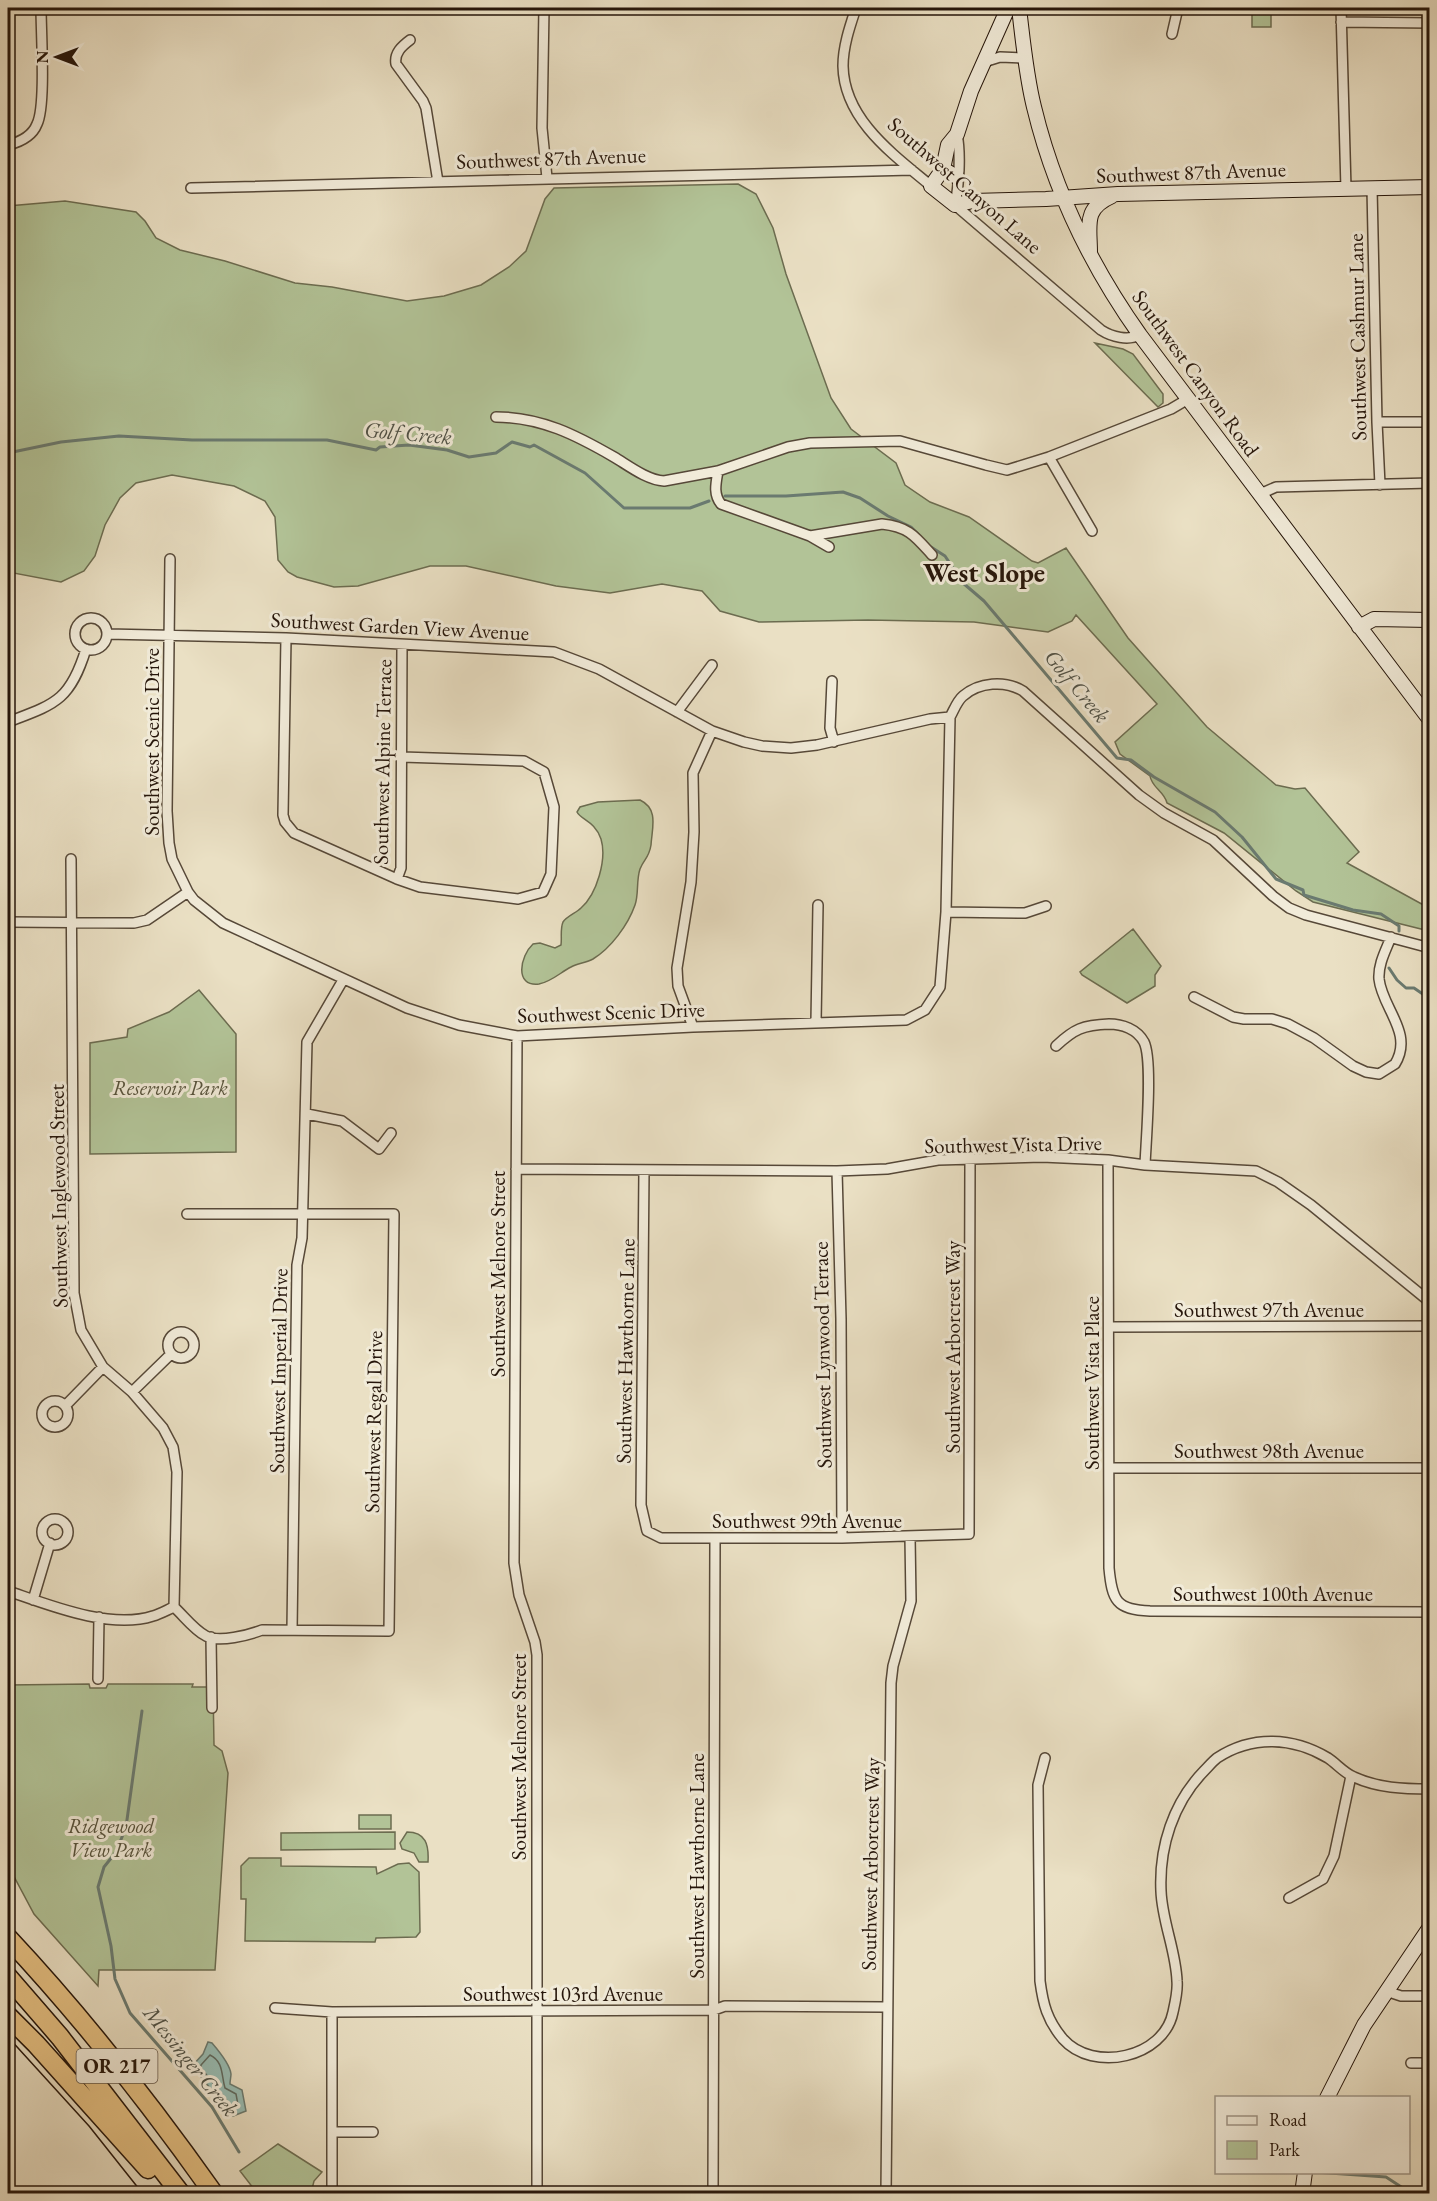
<svg xmlns="http://www.w3.org/2000/svg" width="1437" height="2201" font-family="'EB Garamond',serif">
<style>
.green{fill:#b2c397;stroke:#6c6c50;stroke-width:1.5}
.water{fill:#98bdb4;stroke:#6a7a70;stroke-width:1.5}
.lines{fill:none;stroke-linecap:round;stroke-linejoin:round}
.shore{stroke:#5e695f;stroke-width:1.5}
.stream{stroke:#6a7a70;stroke-width:3}
.street-casing{stroke:#564838;stroke-width:12}
.secondary-casing{stroke:#25150a;stroke-width:16}
.highway-casing{stroke:#25150a;stroke-width:21}
.street{stroke:#f1ebd9;stroke-width:9}
.secondary{stroke:#f1ebd9;stroke-width:14}
.highway{stroke:#e5c082;stroke-width:18}
.tram{stroke:#25150a;stroke-width:1.5}
.labels{text-anchor:middle;dominant-baseline:central;stroke-width:6;stroke-linejoin:round;paint-order:stroke}
.shield{fill:#f1ebd9;stroke:#625548;stroke-width:1.5}
.shield-label{font-size:20px;font-weight:bold;fill:#25150a}
.street-label{font-size:21px;fill:#25150a;stroke:#f1ebd9}
.park-label{font-size:21px;font-style:italic;fill:#56523b;stroke:#f1ebd9}
.water-label{font-size:22px;font-style:italic;fill:#4d5046;stroke:#f1ebd9}
.district-label{font-size:27px;font-weight:bold;fill:#25150a;stroke:#f1ebd9}
</style>
<rect width="100%" height="100%" fill="#eae0c4"/>
<filter id="stains"><feTurbulence type="fractalNoise" baseFrequency=".00333" numOctaves="4"/><feColorMatrix values="0 0 0 0 .2 0 0 0 0 .09 0 0 0 0 .02 0 0 0 .5 -.17"/></filter>
<radialGradient id="worn" r=".72"><stop offset=".6" stop-color="#630" stop-opacity="0"/><stop offset="1" stop-color="#630" stop-opacity=".3"/></radialGradient>
<!-- green -->
<path class="green" d="M 1252,8 L 1271,8 L 1271,27 L 1252,27 Z
M 738,184 L 756,194 L 773,228 L 786,274 L 831,398 L 851,429 L 896,463 L 905,485 L 930,502 L 969,517 L 1032,561 L 1038,563 L 1066,548 L 1128,638 L 1207,727 L 1276,785 L 1295,789 L 1305,788 L 1359,852 L 1347,863 L 1429,908 L 1429,931 L 1313,902 L 1296,891 L 1224,833 L 1167,803 C 1164,791 1152,788 1150,776 L 1120,754 L 1115,742 L 1157,704 L 1076,615 L 1072,621 L 1048,632 L 974,622 L 868,620 L 759,622 L 720,611 L 702,591 L 662,584 L 610,593 L 556,586 L 466,566 L 430,566 L 358,586 L 334,587 L 297,577 L 288,572 L 278,560 L 275,517 L 265,501 L 234,486 L 172,475 L 136,483 L 120,498 L 105,525 L 95,556 L 84,571 L 61,582 L 8,572 L 8,206 L 65,201 L 136,212 L 145,221 L 156,238 L 180,250 L 225,261 L 295,283 L 332,287 L 407,301 L 444,296 L 481,285 L 509,267 L 526,251 L 545,199 L 554,188 Z
M 1095,343 L 1123,349 L 1133,354 L 1163,394 L 1163,403 L 1158,407 Z
M 640,800 C 659,809 652,828 651,845 C 649,858 644,859 640,869 C 636,881 639,894 635,905 C 628,925 611,948 593,959 C 586,963 578,963 571,967 C 561,972 551,982 539,984 C 514,987 520,956 533,944 L 540,943 L 555,948 L 561,945 C 562,938 560,929 563,922 C 567,916 576,913 581,908 C 597,894 607,859 601,839 C 595,821 581,820 577,812 L 580,807 L 598,802 Z
M 1133,929 L 1161,966 L 1155,975 L 1155,986 L 1127,1003 L 1082,975 L 1080,972 Z
M 199,990 L 236,1034 L 236,1152 L 90,1154 L 90,1043 L 127,1037 L 128,1029 L 169,1012 Z
M 89,1684 L 90,1688 L 106,1688 L 108,1684 L 193,1684 L 192,1687 L 213,1687 L 214,1745 L 222,1751 L 228,1773 L 215,1970 L 99,1970 L 98,1986 L 34,1914 L 11,1871 L 8,1868 L 8,1685 Z
M 359,1815 L 391,1815 L 391,1829 L 359,1829 Z
M 395,1832 L 395,1849 L 281,1850 L 281,1833 Z
M 407,1832 C 426,1832 429,1845 428,1862 L 419,1862 L 414,1853 L 402,1849 L 400,1843 Z
M 249,1858 L 281,1858 L 281,1866 L 376,1867 L 377,1874 L 398,1864 L 409,1863 L 419,1872 L 420,1932 L 416,1937 L 376,1938 L 375,1942 L 245,1941 L 246,1899 L 241,1899 L 241,1866 Z
M 278,2144 L 322,2172 L 314,2181 L 311,2193 L 257,2193 L 240,2171 Z"/>
<!-- water -->
<path class="water" d="M 208,2042 L 212,2043 C 218,2050 230,2064 231,2074 C 231,2077 230,2080 230,2084 L 242,2090 L 246,2111 L 233,2116 L 192,2066 L 203,2054 Z"/>
<g class="lines">
<!-- shore -->
<path class="shore" d="M 210,2055 C 224,2062 221,2075 225,2088 L 236,2094 L 238,2105 L 237,2107 L 232,2107 L 201,2068 L 201,2065 Z"/>
<!-- stream -->
<path class="stream" d="M 8,453 L 61,442 L 119,436 L 192,440 L 327,440 L 376,450 L 380,447 L 409,445 L 447,450 L 469,457 L 496,453 L 512,442 L 530,447 L 534,445 L 585,473 L 624,508 L 690,508 L 709,501
M 725,496 L 786,496 L 843,492 L 860,498 L 888,516 L 911,527 L 918,534
M 931,547 L 945,556 L 963,583 L 984,601 L 1117,758 L 1131,760 L 1154,777 L 1215,812 L 1242,837 L 1276,879 L 1303,890 L 1304,895 L 1353,910 L 1381,914 L 1399,926 L 1399,931
M 1389,968 L 1397,980 L 1406,988 L 1414,988 L 1430,999
M 142,1711 L 126,1827 L 116,1852 L 104,1867 L 98,1887 L 111,1946 L 115,1979 L 130,2013 L 212,2107 L 239,2152
M 1315,2172 L 1386,2177 L 1412,2194"/>
<defs>
<path id="street" d="M 544,8 L 542,128 L 547,178
M 856,8 C 850,26 843,46 843,66 C 844,120 894,155 931,186
M 1341,8 L 1346,189
M 1341,22 L 1430,23
M 1172,34 L 1178,8
M 410,40 C 402,46 394,53 396,64 L 423,101 L 426,108 L 438,182
M 984,62 L 1000,57 L 1025,58
M 957,134 C 961,154 959,185 955,205 L 1101,330 C 1112,337 1128,341 1140,335
M 8,145 C 20,142 32,137 37,124 C 46,106 41,32 41,8
M 191,188 L 912,170
M 1372,188 L 1377,422 L 1380,485
M 496,417 C 541,417 576,435 614,457 C 629,466 647,480 664,481 L 718,471 L 788,447 L 810,443 L 900,441 L 986,465 L 1007,470 L 1049,457 L 1171,409 L 1188,399
M 1377,422 L 1430,422
M 1049,457 L 1092,531
M 718,471 C 716,483 713,494 721,504 L 810,536 L 829,547
M 1260,494 L 1276,487 L 1430,483
M 810,536 L 882,524 C 909,527 915,536 932,555
M 170,559 L 167,811 L 169,843 L 172,859 L 188,892 L 194,900 L 223,923 L 407,1008 L 459,1025 L 517,1036 L 693,1027 L 906,1020 L 925,1010 L 940,987 L 946,912 L 950,717 C 954,710 957,701 963,696 C 979,682 1005,680 1023,691 L 1139,795 L 1164,813 L 1213,840 L 1273,896 L 1289,908 L 1306,915 L 1430,948
M75 634a16 16 0 1 1 32 0a16 16 0 1 1-32 0Z
M 107,634 L 286,638 L 554,652 L 599,669 L 712,731 L 744,742 L 762,746 L 791,748 L 817,745 L 930,719 L 950,717
M 286,638 L 283,815 L 285,822 L 294,833 L 397,879 L 420,887 L 518,899 L 543,892 L 551,874 L 554,807 L 544,772 L 524,761 L 402,757
M 832,681 L 830,728 L 834,742
M 677,712 L 712,665
M 8,722 C 55,704 70,701 86,649
M 71,859 L 74,1293 L 81,1330 L 103,1367 L 132,1392 L 163,1428 L 173,1447 L 177,1472 L 174,1607
M 397,879 L 401,868 L 402,645
M 946,912 L 1025,913 L 1046,906
M 8,922 L 134,923 L 147,920 L 188,892
M 1194,997 L 1233,1017 L 1244,1019 L 1272,1019 L 1288,1024 L 1314,1038 L 1353,1066 L 1366,1072 L 1379,1074 L 1395,1064 C 1414,1033 1382,1008 1379,979 C 1378,964 1386,950 1391,937
M 816,1022 L 818,905
M 693,1027 L 678,986 L 677,968 L 691,882 L 694,832 L 693,773 L 712,731
M 517,1036 L 514,1563 L 519,1595 L 535,1642 L 537,1655 L 537,2194
M 1056,1046 C 1074,1029 1083,1025 1109,1024 C 1122,1024 1137,1029 1144,1042 C 1153,1060 1146,1140 1145,1165
M 307,1114 L 342,1121 L 379,1149 L 391,1133
M 1108,1160 L 1109,1568 C 1112,1600 1116,1610 1150,1611 L 1430,1612
M 516,1169 L 837,1171 L 887,1169 L 938,1160 L 1042,1157 L 1108,1160 L 1145,1165 L 1256,1171 L 1278,1182 L 1311,1205 L 1430,1302
M 644,1170 L 641,1505 L 647,1531 L 661,1538 L 842,1538 L 969,1534 L 970,1160
M 837,1171 L 841,1319 L 842,1538
M 1109,1327 L 1430,1326
M168 1345a13 13 0 1 1 26 0a13 13 0 1 1-26 0Z
M 132,1392 L 171,1354
M42 1414a13 13 0 1 1 26 0a13 13 0 1 1-26 0Z
M 65,1406 L 103,1367
M 1109,1468 L 1430,1468
M42 1532a13 13 0 1 1 26 0a13 13 0 1 1-26 0Z
M 8,1591 C 49,1605 110,1630 153,1616 C 160,1614 167,1610 174,1607
M 33,1600 L 50,1543
M 174,1607 C 184,1616 194,1630 206,1636 C 219,1643 249,1635 262,1630 L 389,1631 L 394,1214 L 187,1214
M 292,1630 L 297,1265 L 302,1238 L 307,1042 L 343,980
M 211,1637 L 212,1708
M 98,1679 L 99,1617
M 1045,1758 L 1038,1785 L 1040,1981 C 1043,2004 1047,2020 1063,2039 C 1093,2073 1164,2058 1173,2012 C 1175,2003 1178,1991 1177,1981 C 1176,1951 1162,1921 1161,1891 C 1159,1847 1173,1803 1204,1771 C 1208,1767 1212,1762 1217,1758 C 1252,1735 1293,1737 1328,1758 C 1337,1764 1344,1773 1354,1777 C 1378,1788 1403,1789 1430,1789
M 1289,1898 L 1323,1879 L 1334,1856 L 1351,1776
M 1386,1991 L 1401,1996 L 1430,1996
M 275,2008 L 332,2012 L 714,2010 L 725,2006 L 886,2007
M 332,2012 L 332,2194
M 1411,2063 L 1430,2063
M 333,2132 L 373,2132
M 713,2194 L 715,1539
M 886,2194 L 891,1683 L 893,1666 L 911,1601 L 910,1537"/>
<path id="secondary" d="M 1008,8 L 971,91 L 957,134 L 948,145 L 943,169 L 931,186 L 955,205 L 973,201 L 1046,199 L 1118,194 L 1430,187
M 1019,8 C 1023,41 1026,75 1034,107 C 1054,190 1091,266 1140,335 L 1430,720
M 943,169 L 957,177
M 1090,253 C 1090,224 1083,209 1112,196
M 1359,627 L 1374,619 L 1430,620
M 1327,2098 L 1364,2025 L 1430,1927
M 1302,2194 L 1305,2172"/>
<path id="highway" d="M 8,1938 C 82,2017 151,2105 214,2194
M 8,1977 L 60,2037 L 181,2194
M 8,2016 L 36,2044 L 148,2169"/>
</defs>
<!-- street casing -->
<use href="#street" class="street-casing"/>
<!-- secondary casing -->
<use href="#secondary" class="secondary-casing"/>
<!-- highway casing -->
<use href="#highway" class="highway-casing"/>
<!-- street -->
<use href="#street" class="street"/>
<!-- secondary -->
<use href="#secondary" class="secondary"/>
<!-- highway -->
<use href="#highway" class="highway"/>
<!-- tram -->
<path class="tram" d="M 8,2037 L 89,2126 L 143,2194"/>
</g>
<g class="labels">
<!-- shield labels -->
<rect class="shield" x="76.5" y="2049" width="81" height="34" rx="4.5"/>
<g class="shield-label">
<text x="117" y="2066">OR 217</text>
</g>
<!-- street labels -->
<g class="street-label">
<text transform="translate(551 158) rotate(-2)">Southwest 87th Avenue</text>
<text transform="translate(1191 172) rotate(-2)">Southwest 87th Avenue</text>
<text transform="translate(965 185) rotate(41)">Southwest Canyon Lane</text>
<text transform="translate(1357 337) rotate(-91)">Southwest Cashmur Lane</text>
<text transform="translate(1196 373) rotate(54)">Southwest Canyon Road</text>
<text transform="translate(400 626) rotate(3)">Southwest Garden View Avenue</text>
<text transform="translate(151 742) rotate(-90)">Southwest Scenic Drive</text>
<text transform="translate(382 762) rotate(-89)">Southwest Alpine Terrace</text>
<text transform="translate(611 1012) rotate(-2)">Southwest Scenic Drive</text>
<text transform="translate(1013 1144) rotate(-1)">Southwest Vista Drive</text>
<text transform="translate(58 1196) rotate(-91)">Southwest Inglewood Street</text>
<text transform="translate(497 1274) rotate(-90)">Southwest Melnore Street</text>
<text x="1269" y="1309">Southwest 97th Avenue</text>
<text transform="translate(952 1347) rotate(-90)">Southwest Arborcrest Way</text>
<text transform="translate(625 1351) rotate(-89)">Southwest Hawthorne Lane</text>
<text transform="translate(822 1355) rotate(-91)">Southwest Lynwood Terrace</text>
<text transform="translate(278 1371) rotate(-89)">Southwest Imperial Drive</text>
<text transform="translate(1091 1383) rotate(-90)">Southwest Vista Place</text>
<text transform="translate(373 1422) rotate(-89)">Southwest Regal Drive</text>
<text x="1269" y="1450">Southwest 98th Avenue</text>
<text x="807" y="1520">Southwest 99th Avenue</text>
<text x="1273" y="1593">Southwest 100th Avenue</text>
<text transform="translate(518 1757) rotate(-90)">Southwest Melnore Street</text>
<text transform="translate(870 1864) rotate(-89)">Southwest Arborcrest Way</text>
<text transform="translate(696 1866) rotate(-90)">Southwest Hawthorne Lane</text>
<text x="563" y="1993">Southwest 103rd Avenue</text>
</g>
<!-- park labels -->
<g class="park-label">
<text x="170" y="1087">Reservoir Park</text>
<text x="111" y="1825">Ridgewood<tspan x="111" dy="24">View Park</tspan></text>
</g>
<!-- water labels -->
<g class="water-label">
<text transform="translate(408 433) rotate(5)">Golf Creek</text>
<text transform="translate(1077 686) rotate(50)">Golf Creek</text>
<text transform="translate(191 2061) rotate(51)">Messinger Creek</text>
</g>
<!-- district labels -->
<g class="district-label">
<text x="984" y="572">West Slope</text>
</g>
</g>
<!-- margin -->
<rect width="1437" height="2201" fill="none" stroke="#eae0c4" stroke-width="30"/>
<rect x="9" y="9" width="1419" height="2183" fill="none" stroke="#25150a" stroke-width="3"/>
<rect x="15" y="15" width="1407" height="2171" fill="none" stroke="#25150a" stroke-width="1.5"/>
<!-- legend -->
<rect x="1215" y="2096" width="195" height="78" fill="#f1ebd9" stroke="#9f9586" stroke-width="1.5"/>
<rect x="1227" y="2116" width="30" height="9" fill="#f1ebd9" stroke="#9f9586" stroke-width="1.5"/>
<text x="1269" y="2126" font-size="18" fill="#25150a">Road</text>
<rect x="1227" y="2141" width="30" height="18" fill="#b2c397" stroke="#9f9586" stroke-width="1.5"/>
<text x="1269" y="2156" font-size="18" fill="#25150a">Park</text>
<!-- north arrow -->
<g transform="translate(57 57) rotate(270)" stroke="#f1ebd9" stroke-width="4.5" paint-order="stroke">
<path d="M0-4.5L10 22L0 15L-10 22Z" fill="#25150a"/>
<text y="-9" font-size="16" font-weight="bold" text-anchor="middle" fill="#25150a">N</text>
</g>
<rect width="100%" height="100%" filter="url(#stains)"/>
<rect width="100%" height="100%" fill="url(#worn)"/>
</svg>
